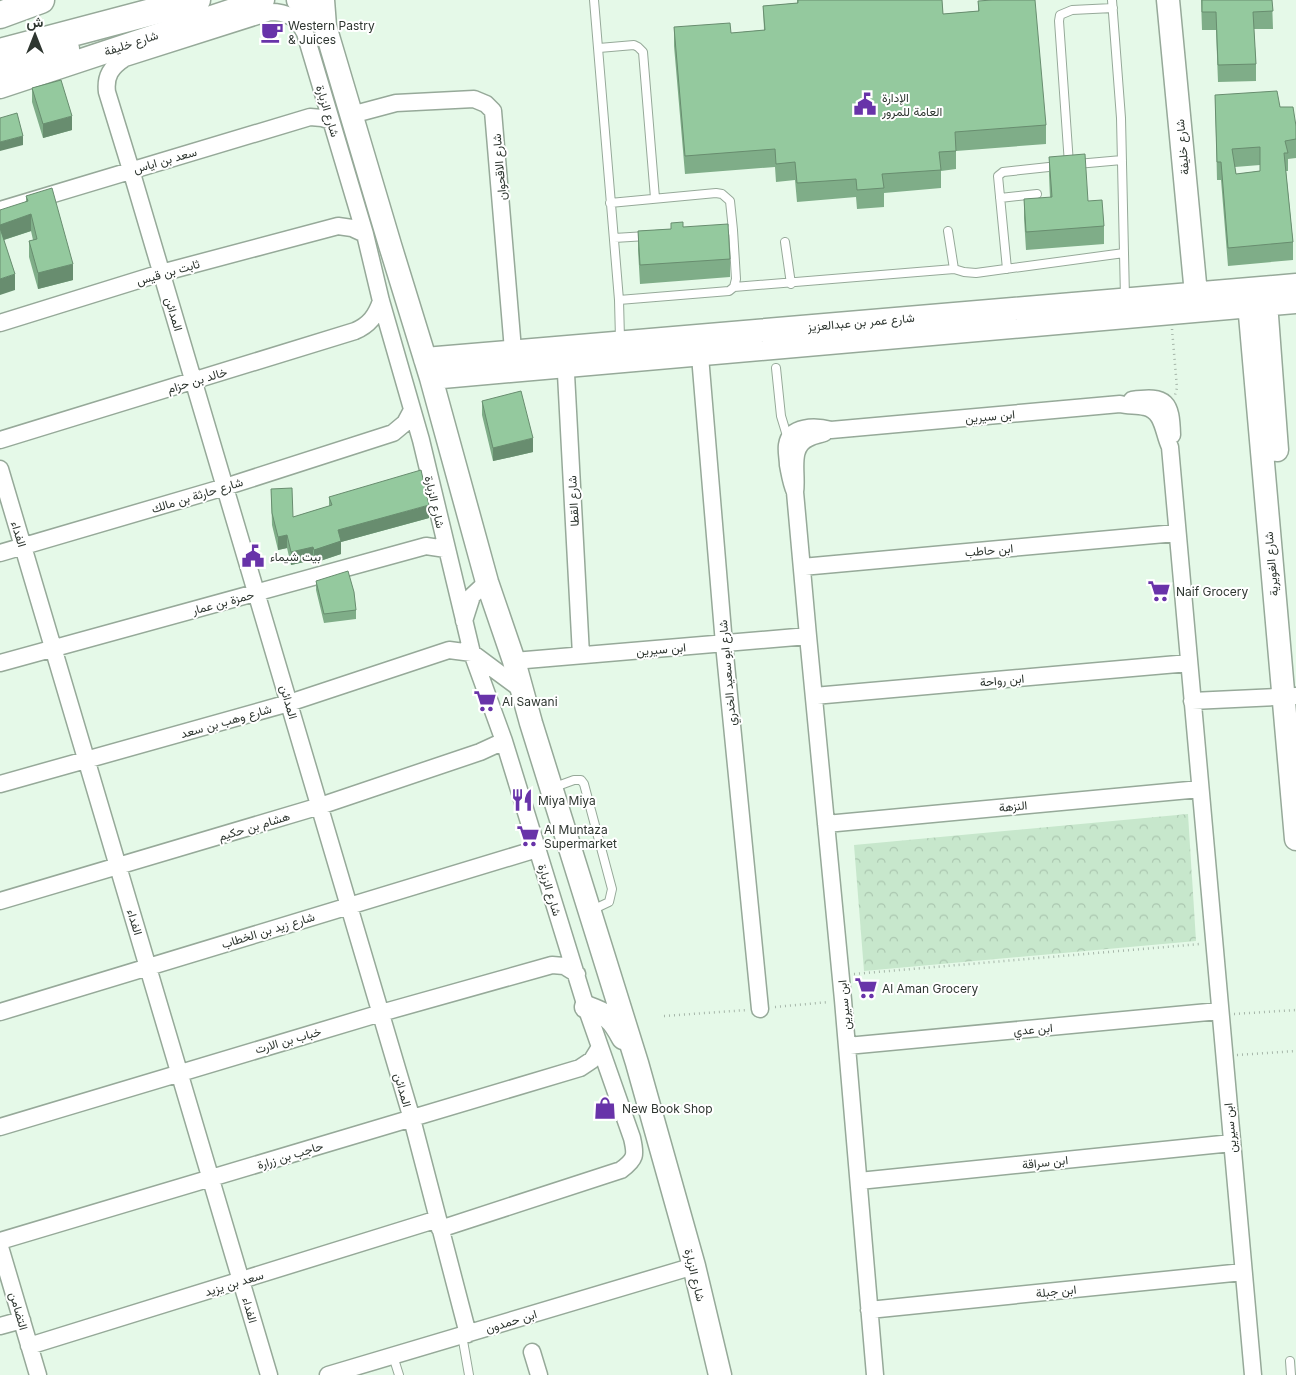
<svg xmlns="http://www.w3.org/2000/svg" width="1296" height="1375" font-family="Inter,Vazirmatn,sans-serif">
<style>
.park{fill:url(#park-crowns)}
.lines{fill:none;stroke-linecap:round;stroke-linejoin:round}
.lane-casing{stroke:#96a999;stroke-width:10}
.street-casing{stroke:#96a999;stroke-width:19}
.secondary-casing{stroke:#96a999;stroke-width:25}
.primary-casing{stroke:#96a999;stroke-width:29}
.path{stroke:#a6b6a9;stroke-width:2.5;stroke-dasharray:1 4;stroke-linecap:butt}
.lane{stroke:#fff;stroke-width:8}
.street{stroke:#fff;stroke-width:16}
.secondary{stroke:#fff;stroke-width:22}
.primary{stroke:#fff;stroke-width:26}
.wall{fill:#7fad88;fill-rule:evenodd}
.shaded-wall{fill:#688d6f}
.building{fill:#94c99e;stroke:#688d6f;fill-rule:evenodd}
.labels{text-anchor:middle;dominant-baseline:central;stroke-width:4;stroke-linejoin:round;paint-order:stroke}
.poi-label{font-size:12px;fill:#2e3630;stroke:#fff;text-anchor:start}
.street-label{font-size:12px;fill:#2e3630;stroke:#fff}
</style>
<defs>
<pattern id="park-crowns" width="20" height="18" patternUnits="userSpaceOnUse" patternTransform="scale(1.25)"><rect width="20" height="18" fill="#c7e7cc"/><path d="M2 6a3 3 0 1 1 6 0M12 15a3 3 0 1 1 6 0" fill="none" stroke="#abc7b0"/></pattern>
</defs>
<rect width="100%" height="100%" fill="#e5f9e8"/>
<!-- park -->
<path class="park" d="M 1188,814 L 1196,941 L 864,971 L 854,845 Z"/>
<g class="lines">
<defs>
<path id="lane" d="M 594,0 L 619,300 L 620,339
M 1112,0 L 1121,118 L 1125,298
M 599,48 L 634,45 L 638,47 L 643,52 L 655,198
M 1069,164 L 1059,21 L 1060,15 L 1072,10 L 1113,8
M 1077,164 L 1122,160
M 1000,198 L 1037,194
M 610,203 L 716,193 L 722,194 L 730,201 L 733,230 L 720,231
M 948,231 L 954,269
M 614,238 L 647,236
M 785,242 L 791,284
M 1007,269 L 998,176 L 1003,172 L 1058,166
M 734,287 L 954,269 L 964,272 L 976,273 L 1124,253
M 619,300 L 729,291 L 734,287 L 736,279 L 733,230
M 776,368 L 781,416 L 788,439
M 552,788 L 574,780 L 581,780 L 584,784 L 612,889 L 609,902 L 592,910
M 462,1335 L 469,1375
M 393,1356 L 399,1375
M 1290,1361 L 1291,1375"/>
<path id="street" d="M 351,115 L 396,103 L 474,99 L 486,104 L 493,111 L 514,362
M 0,210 L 310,117 L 322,118 L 331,121
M 0,323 L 161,273 L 338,226 L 352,228 L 365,234
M 699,344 L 724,644 L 760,1009
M 565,355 L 581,655
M 1132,400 C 1167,395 1171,402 1172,435
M 824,433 C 819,435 814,435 809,438 C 788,447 798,474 795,492 L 808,636 L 843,1000 L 875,1375
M 0,440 L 355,331 C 369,325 376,316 381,301
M 0,469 L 269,1375
M 795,492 C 791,483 790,475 788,465 C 788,459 786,451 787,445 C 790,425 816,426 831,430 L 1120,404 C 1128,406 1137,405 1145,407 C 1164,411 1163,433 1170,447 L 1253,1375
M 0,553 L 225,487 L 393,433 L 405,423 L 412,410
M 802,567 L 1176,533
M 464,621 L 472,596 L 487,582
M 514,661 L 808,636
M 0,663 L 426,546 L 446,549
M 814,696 L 1189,663
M 1192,701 L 1296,696
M 0,784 L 289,703 L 449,650 L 472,653 L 522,690
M 826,824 L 1200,789
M 0,901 L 320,806 L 480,752 L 504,741
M 0,1012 L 537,849
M 847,1046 L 1219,1011
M 0,1127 L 381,1013 L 552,965 L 564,966 L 577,974
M 859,1181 L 1232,1143
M 440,1229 L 621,1170 C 636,1159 636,1155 632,1138 L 586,1007 L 504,741 L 472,653 L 421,440 L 381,301 L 365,234 L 305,33 C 297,17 287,12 270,12 L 125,58 C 111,67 105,76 107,92 L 131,170 L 412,1119 L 468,1334
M 0,1241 L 580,1068 L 592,1060 L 600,1047
M 0,1247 L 38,1375
M 869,1310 L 1243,1272
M 0,1326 L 22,1320
M 29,1346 L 438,1219
M 532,1352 L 539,1375
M 328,1375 L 694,1266"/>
<path id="secondary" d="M 298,0 L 316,15 L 325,26
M 323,0 L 325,26 L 390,245 L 431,378 L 487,582 L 514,661 L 531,723 L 637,1063 L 694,1266 L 720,1375
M 1168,0 L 1196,294
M 0,87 L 263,0
M 1265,289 L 1277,450
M 1248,292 L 1296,839
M 425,359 L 1296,285
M 431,378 L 1296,302
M 586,1007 C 608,1015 612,1017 623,1038"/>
<path id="primary" d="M 0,15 L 41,0
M 0,52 L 197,0
M 0,74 L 54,56 L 66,49"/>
</defs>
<!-- lane casing -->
<use href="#lane" class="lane-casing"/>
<!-- street casing -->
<use href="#street" class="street-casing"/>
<!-- secondary casing -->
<use href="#secondary" class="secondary-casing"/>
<!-- primary casing -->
<use href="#primary" class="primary-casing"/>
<!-- path -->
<path class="path" d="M 1172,329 L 1177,388 L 1175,395
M 854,974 L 1200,944
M 775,1007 L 829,1002
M 1234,1014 L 1296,1010
M 664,1016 L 747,1010
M 1237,1055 L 1296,1051"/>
<!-- lane -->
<use href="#lane" class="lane"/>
<!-- street -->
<use href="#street" class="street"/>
<!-- secondary -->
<use href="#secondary" class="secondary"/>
<!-- primary -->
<use href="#primary" class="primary"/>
</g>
<!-- wall -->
<path class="wall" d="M 797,0 L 942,0 L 943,14 L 978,11 L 978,1 L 1046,125 L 1046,144 L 956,151 L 956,169 L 941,171 L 941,188 L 884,193 L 884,207 L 857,209 L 856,197 L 797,202 L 795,180 L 776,182 L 775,167 L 685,174 L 674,46 L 674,27 L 731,33 L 764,30 L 763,6 L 797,3 Z
M 1201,0 L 1272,0 L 1273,29 L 1254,29 L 1256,64 L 1256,81 L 1218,82 L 1216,30 L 1202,30 Z
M 32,88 L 72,130 L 43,138 L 32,102 Z
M 1215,95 L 1280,107 L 1296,126 L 1296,158 L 1288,159 L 1288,171 L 1286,171 L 1293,242 L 1293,260 L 1228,266 L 1221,180 L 1217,180 ZM 1260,165 L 1260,171 L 1236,174 L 1235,167 Z
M 1049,157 L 1088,201 L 1104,226 L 1104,244 L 1026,250 L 1024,218 L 1024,199 L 1050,198 L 1049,175 Z
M 26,196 L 73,280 L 38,289 L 29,257 L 29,241 L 33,240 L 31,231 L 4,240 L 15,290 L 0,225 L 26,201 Z
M 671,223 L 683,227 L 730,259 L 730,277 L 640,284 L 638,250 L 638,231 L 671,229 Z
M 482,401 L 533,452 L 493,461 L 482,415 Z
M 271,489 L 293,517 L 329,506 L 329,497 L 429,518 L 341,542 L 341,554 L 314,563 L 313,560 L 291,565 L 287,548 L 278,550 L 272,525 Z
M 316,581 L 356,610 L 356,619 L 324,623 L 316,590 Z"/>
<!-- shaded-wall -->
<path class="shaded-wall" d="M 72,116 L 72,130 L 43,138 L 43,124 Z
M 23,136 L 23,145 L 0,151 L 0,142 Z
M 31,214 L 31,231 L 0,241 L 0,225 Z
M 73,264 L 73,280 L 38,289 L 38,273 Z
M 15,274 L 15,290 L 0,295 L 0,279 Z
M 533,438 L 533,452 L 493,461 L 493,448 Z
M 429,505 L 429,518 L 341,542 L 341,554 L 314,563 L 314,550 L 338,530 Z
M 287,535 L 287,548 L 278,550 L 278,537 Z
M 313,547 L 313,560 L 291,565 L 291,552 Z"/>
<!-- building -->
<path class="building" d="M 798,0 L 942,0 L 943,14 L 979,11 L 978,1 L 992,0 L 1035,0 L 1046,125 L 955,132 L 956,151 L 939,152 L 941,170 L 882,174 L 884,188 L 857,190 L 856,179 L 797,183 L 795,162 L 776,164 L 775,149 L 685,156 L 674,27 L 730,23 L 731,33 L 765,30 L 763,6 L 798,3 Z
M 1202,0 L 1272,0 L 1273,11 L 1253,12 L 1256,64 L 1218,65 L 1216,12 L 1202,12 Z
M 61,80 L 72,116 L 43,124 L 32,88 Z
M 1277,91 L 1280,107 L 1293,107 L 1296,126 L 1296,139 L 1285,141 L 1288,153 L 1284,153 L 1293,242 L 1228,248 L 1221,162 L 1217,162 L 1215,95 ZM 1260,147 L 1260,171 L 1236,174 L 1232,149 Z
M 17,113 L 23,136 L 0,142 L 0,118 Z
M 1085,154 L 1088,201 L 1102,200 L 1104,226 L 1026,232 L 1024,199 L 1052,197 L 1049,157 Z
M 52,188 L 73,264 L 38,273 L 29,241 L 37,239 L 31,214 L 0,225 L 0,210 L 28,201 L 26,196 Z
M 683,222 L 683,227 L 728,224 L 730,259 L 640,265 L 638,231 L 671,229 L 671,223 Z
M 0,228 L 15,274 L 0,279 Z
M 521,391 L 533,438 L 493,448 L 482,401 Z
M 421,470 L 429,505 L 338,530 L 341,541 L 314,550 L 313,547 L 291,552 L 287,535 L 278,537 L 272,513 L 271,489 L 292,488 L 293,517 L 332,505 L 329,497 Z
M 348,571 L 354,592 L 356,610 L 324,614 L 316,581 Z"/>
<!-- icons -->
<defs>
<symbol id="cafe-bare" viewBox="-9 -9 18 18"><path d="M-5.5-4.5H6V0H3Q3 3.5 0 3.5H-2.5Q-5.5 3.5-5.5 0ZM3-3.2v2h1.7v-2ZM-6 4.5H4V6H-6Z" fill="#6833a9" stroke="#fff" stroke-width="2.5" paint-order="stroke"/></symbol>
<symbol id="civic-bare" viewBox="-9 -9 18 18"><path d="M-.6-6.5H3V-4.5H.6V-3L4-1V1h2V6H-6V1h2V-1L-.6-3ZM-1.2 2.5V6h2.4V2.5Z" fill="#6833a9" stroke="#fff" stroke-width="2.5" paint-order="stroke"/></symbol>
<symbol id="supermarket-bare" viewBox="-9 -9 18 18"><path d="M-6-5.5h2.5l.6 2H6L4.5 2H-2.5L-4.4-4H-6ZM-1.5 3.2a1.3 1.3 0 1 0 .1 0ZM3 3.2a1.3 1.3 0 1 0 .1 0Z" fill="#6833a9" stroke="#fff" stroke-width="2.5" paint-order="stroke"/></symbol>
<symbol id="restaurant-bare" viewBox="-9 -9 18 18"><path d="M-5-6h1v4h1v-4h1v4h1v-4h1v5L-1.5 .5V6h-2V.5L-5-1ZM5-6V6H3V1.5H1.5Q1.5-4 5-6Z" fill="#6833a9" stroke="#fff" stroke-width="2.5" paint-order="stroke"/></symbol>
<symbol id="shop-bare" viewBox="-9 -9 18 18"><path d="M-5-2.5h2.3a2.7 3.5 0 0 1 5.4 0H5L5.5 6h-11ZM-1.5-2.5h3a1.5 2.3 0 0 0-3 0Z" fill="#6833a9" stroke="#fff" stroke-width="2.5" paint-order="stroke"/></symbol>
</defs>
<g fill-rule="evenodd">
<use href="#cafe-bare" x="256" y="16" width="32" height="32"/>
<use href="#civic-bare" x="849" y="88" width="32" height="32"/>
<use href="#civic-bare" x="237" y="540" width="32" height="32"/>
<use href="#supermarket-bare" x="1143" y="575" width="32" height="32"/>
<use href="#supermarket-bare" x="469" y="685" width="32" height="32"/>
<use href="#restaurant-bare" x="506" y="784" width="32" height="32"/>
<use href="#supermarket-bare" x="512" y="820" width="32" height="32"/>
<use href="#supermarket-bare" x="850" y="972" width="32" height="32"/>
<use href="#shop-bare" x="589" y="1092" width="32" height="32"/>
</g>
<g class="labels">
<!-- poi labels -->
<g class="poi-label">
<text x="288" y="25">Western Pastry<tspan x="288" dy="14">&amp; Juices</tspan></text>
<text x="882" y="97">الإدارة<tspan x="882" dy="14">العامة للمرور</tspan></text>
<text x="270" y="556">بيت شيماء</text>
<text x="1176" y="591">Naif Grocery</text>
<text x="502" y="701">Al Sawani</text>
<text x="538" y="800">Miya Miya</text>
<text x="544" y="829">Al Muntaza<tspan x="544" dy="14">Supermarket</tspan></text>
<text x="882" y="988">Al Aman Grocery</text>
<text x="622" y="1108">New Book Shop</text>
</g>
<!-- street labels -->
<g class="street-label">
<text transform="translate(131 43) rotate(-18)">شارع خليفة</text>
<text transform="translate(328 111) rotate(73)">شارع الزبارة</text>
<text transform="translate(1182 147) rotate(-95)">شارع خليفة</text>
<text transform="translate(165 160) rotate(-16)">سعد بن اياس</text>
<text transform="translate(499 167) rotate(-95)">شارع الاقحوان</text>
<text transform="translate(168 272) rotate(-16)">ثابت بن قيس</text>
<text transform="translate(174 314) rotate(73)">المدائن</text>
<text transform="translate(861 322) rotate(-5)">شارع عمر بن عبدالعزيز</text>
<text transform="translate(197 380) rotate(-17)">خالد بن حزام</text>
<text transform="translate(990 416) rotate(-5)">ابن سيرين</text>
<text transform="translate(197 495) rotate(-17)">شارع حارثة بن مالك</text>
<text transform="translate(573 501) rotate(-93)">شارع القطا</text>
<text transform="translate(435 502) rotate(77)">شارع الزبارة</text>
<text transform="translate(19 534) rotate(73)">الفداء</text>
<text transform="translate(989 550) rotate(-5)">ابن حاطب</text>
<text transform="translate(1271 564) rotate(-95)">شارع الغويرية</text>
<text transform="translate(223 602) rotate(-15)">حمزة بن عمار</text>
<text transform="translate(661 649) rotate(-5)">ابن سيرين</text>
<text transform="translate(727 673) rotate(-95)">شارع ابو سعيد الخدري</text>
<text transform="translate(1002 680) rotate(-5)">ابن رواحة</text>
<text transform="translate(289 702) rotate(74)">المدائن</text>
<text transform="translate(226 721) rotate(-16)">شارع وهب بن سعد</text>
<text transform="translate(1013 806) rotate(-5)">النزهة</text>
<text transform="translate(254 826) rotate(-17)">هشام بن حكيم</text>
<text transform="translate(550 890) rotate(73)">شارع الزبارة</text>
<text transform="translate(135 922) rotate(73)">الفداء</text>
<text transform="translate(268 930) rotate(-17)">شارع زيد بن الخطاب</text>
<text transform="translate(844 1005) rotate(-95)">ابن سيرين</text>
<text transform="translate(1033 1029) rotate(-5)">ابن عدي</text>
<text transform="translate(288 1040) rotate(-16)">خباب بن الارت</text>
<text transform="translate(403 1090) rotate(74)">المدائن</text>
<text transform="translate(1230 1128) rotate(-95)">ابن سيرين</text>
<text transform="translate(290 1155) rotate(-17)">حاجب بن زرارة</text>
<text transform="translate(1045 1162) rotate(-6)">ابن سراقة</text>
<text transform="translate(695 1275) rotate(76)">شارع الزبارة</text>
<text transform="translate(234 1283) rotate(-17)">سعد بن يزيد</text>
<text transform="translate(1056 1291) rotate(-6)">ابن جبلة</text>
<text transform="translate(250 1310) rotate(74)">الفداء</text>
<text transform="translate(19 1311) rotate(74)">التضامن</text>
<text transform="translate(511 1321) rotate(-17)">ابن حمدون</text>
</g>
</g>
<!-- north arrow -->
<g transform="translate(35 35)" stroke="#ffffff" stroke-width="4" paint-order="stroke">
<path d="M0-4L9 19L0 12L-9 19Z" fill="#2e3630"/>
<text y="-8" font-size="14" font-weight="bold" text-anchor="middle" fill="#2e3630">ش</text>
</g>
</svg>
